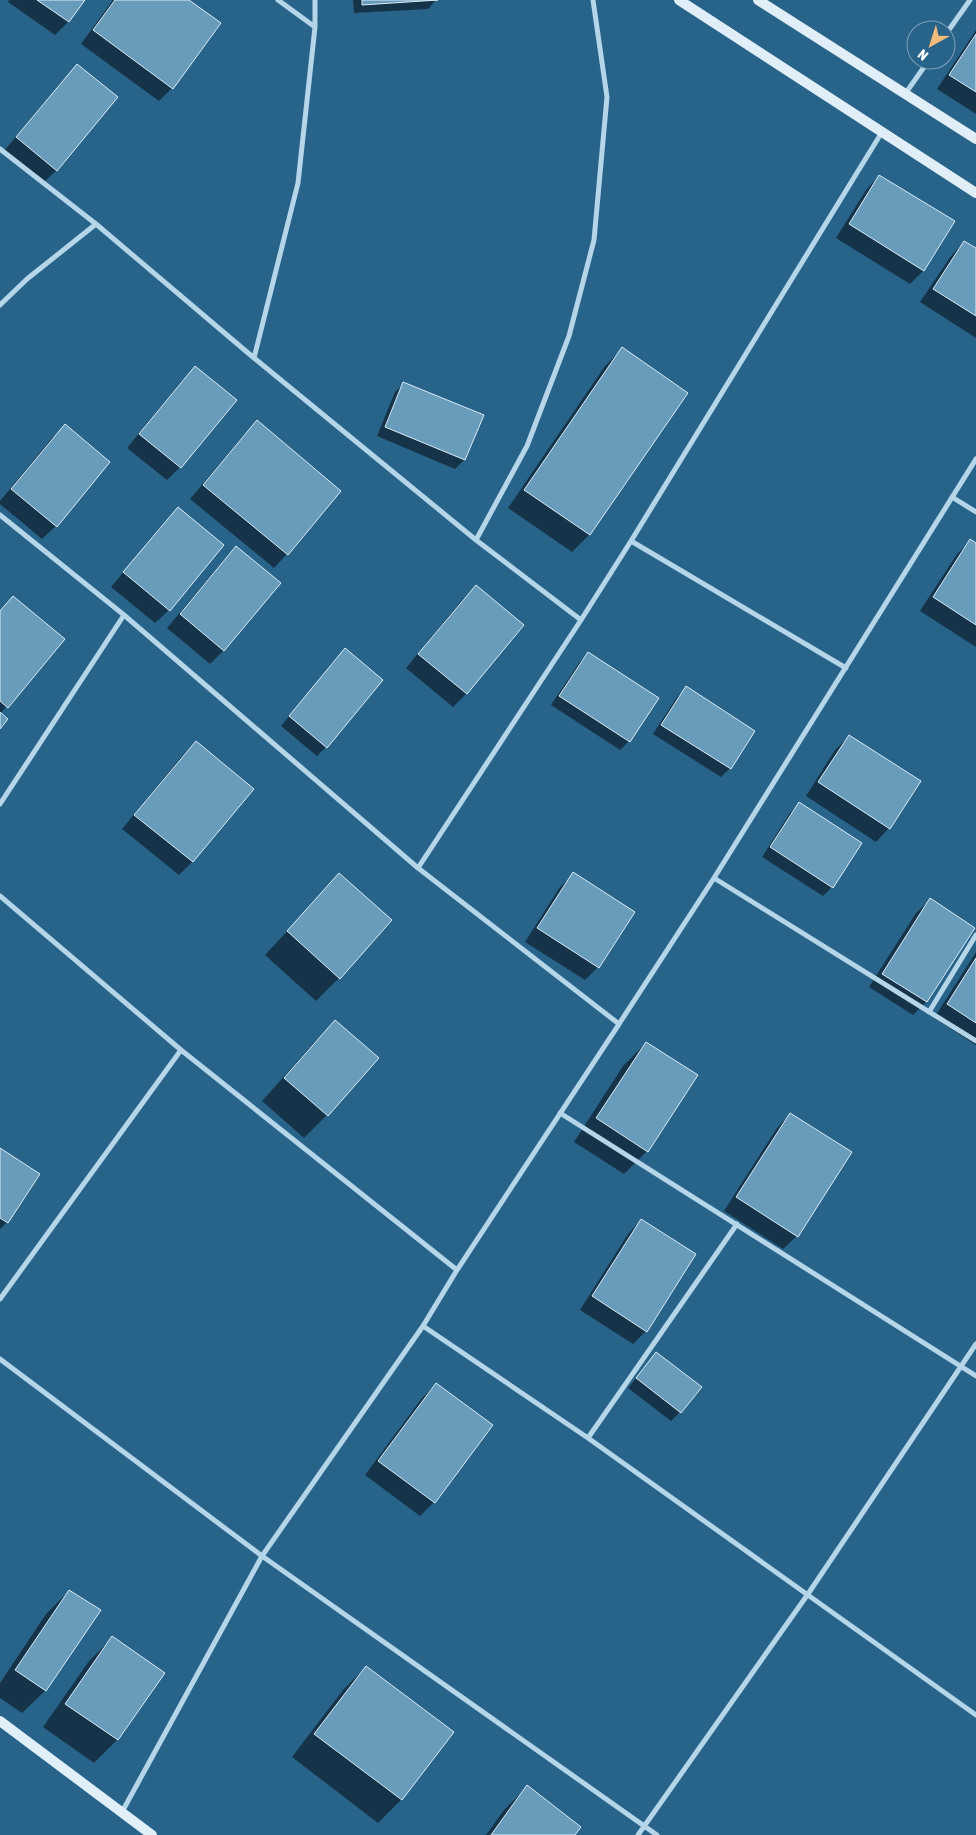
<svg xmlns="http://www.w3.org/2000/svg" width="976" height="1835" font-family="'Asap Condensed',sans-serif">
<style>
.shadow{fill:#0007}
.building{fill:#699bbb;stroke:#d9ecf7}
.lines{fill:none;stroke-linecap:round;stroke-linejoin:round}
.street{stroke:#b5d5e9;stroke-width:5}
.secondary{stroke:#e0eef8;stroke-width:10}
</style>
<rect width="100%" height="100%" fill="#286389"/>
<!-- shadow -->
<path class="shadow" d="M 9,0 L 84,0 L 68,22 L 55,35 L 8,2 Z
M 113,0 L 187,0 L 172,88 L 159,101 L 81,44 Z
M 353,0 L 436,0 L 428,9 L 354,13 Z
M 976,30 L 976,114 L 937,89 Z
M 77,65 L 57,170 L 43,183 L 4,151 L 64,79 Z
M 879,176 L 954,222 L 923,271 L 910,284 L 836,238 L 866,190 Z
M 964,242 L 976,250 L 976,338 L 920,302 L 951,256 Z
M 622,349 L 687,393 L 589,535 L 572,552 L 508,508 L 605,366 Z
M 195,368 L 180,467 L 167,480 L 127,448 L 182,381 Z
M 404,383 L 482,415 L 464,460 L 455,469 L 377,436 L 395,392 Z
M 257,422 L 340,491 L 287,554 L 274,568 L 190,499 L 244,435 Z
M 65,426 L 56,526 L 42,539 L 0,504 L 0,501 L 51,439 Z
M 178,508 L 169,610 L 155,623 L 111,587 L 165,522 Z
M 970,541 L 976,544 L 976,647 L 920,611 L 957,554 Z
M 236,547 L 279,583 L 223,651 L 210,664 L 167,628 L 223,561 Z
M 476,586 L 523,626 L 466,694 L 453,707 L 406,668 L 462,600 Z
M 13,598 L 63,639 L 0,714 L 0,727 L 0,611 Z
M 588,654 L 629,741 L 620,750 L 551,705 L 579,663 Z
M 336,659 L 326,747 L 317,756 L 281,726 Z
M 686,688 L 730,768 L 721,777 L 653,734 L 677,697 Z
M 849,736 L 889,828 L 876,842 L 806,796 L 835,750 Z
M 196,742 L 252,789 L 192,862 L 179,875 L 122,829 L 182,756 Z
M 799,804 L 832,887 L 823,896 L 762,857 L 790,813 Z
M 574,874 L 598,967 L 585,980 L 525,942 L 560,887 Z
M 339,875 L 339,978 L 316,1001 L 265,955 Z
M 930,900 L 973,928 L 926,1002 L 913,1015 L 869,987 L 916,913 Z
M 976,952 L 976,1045 L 934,1018 Z
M 335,1022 L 327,1115 L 304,1138 L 262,1101 L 312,1045 Z
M 646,1043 L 647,1151 L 624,1174 L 574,1142 L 623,1066 Z
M 790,1114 L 797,1236 L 783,1249 L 724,1211 L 777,1128 Z
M 0,1150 L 7,1222 L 0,1229 Z
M 641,1220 L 646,1331 L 633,1344 L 580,1310 L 628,1234 Z
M 656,1354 L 680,1412 L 671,1421 L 628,1388 Z
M 436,1384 L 434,1502 L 420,1516 L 365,1475 L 422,1398 Z
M 69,1591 L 46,1690 L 22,1713 L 0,1698 L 0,1683 L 46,1614 Z
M 112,1638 L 163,1673 L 117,1740 L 94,1763 L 43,1727 L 89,1661 Z
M 366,1667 L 401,1800 L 378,1823 L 292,1757 L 343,1690 Z
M 527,1787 L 574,1835 L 486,1835 L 504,1810 Z"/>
<!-- building -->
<path class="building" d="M 37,0 L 85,0 L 69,22 Z
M 115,0 L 189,0 L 221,23 L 173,89 L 93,30 Z
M 362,0 L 438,0 L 362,5 Z
M 976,34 L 976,92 L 949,75 Z
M 77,64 L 118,97 L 57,171 L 16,137 Z
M 879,175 L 955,221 L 924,271 L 849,224 Z
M 964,241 L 976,248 L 976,316 L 933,289 Z
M 622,347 L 688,393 L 590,535 L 524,490 Z
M 195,366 L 237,400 L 181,468 L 139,434 Z
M 403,382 L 484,415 L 465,460 L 385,427 Z
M 257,420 L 341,491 L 288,555 L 203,485 Z
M 65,424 L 110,462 L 57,527 L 11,489 Z
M 178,507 L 224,545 L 170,611 L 123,572 Z
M 970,539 L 976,543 L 976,625 L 933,597 Z
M 236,546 L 281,583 L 224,651 L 180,614 Z
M 476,585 L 524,625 L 467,694 L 418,654 Z
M 13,596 L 65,639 L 8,708 L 0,701 L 0,611 Z
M 345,648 L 383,680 L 327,748 L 289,716 Z
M 588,652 L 659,698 L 630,742 L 559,696 Z
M 686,686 L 755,731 L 731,769 L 661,725 Z
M 0,712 L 8,719 L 0,729 Z
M 849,735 L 921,781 L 890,829 L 818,782 Z
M 196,741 L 254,789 L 193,862 L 134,815 Z
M 799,802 L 862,843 L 833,888 L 770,847 Z
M 573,872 L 635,912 L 599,968 L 537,928 Z
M 339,873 L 392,920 L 340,979 L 287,931 Z
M 930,898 L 975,928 L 927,1002 L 882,974 Z
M 976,958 L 976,1023 L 947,1004 Z
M 335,1020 L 379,1058 L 328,1116 L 284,1078 Z
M 646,1042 L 698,1075 L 648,1152 L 596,1118 Z
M 790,1113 L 852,1152 L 798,1237 L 736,1197 Z
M 0,1148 L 40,1174 L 8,1223 L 0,1218 Z
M 641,1219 L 696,1254 L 647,1332 L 592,1296 Z
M 656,1352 L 702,1387 L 681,1413 L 636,1378 Z
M 436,1383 L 493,1425 L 435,1503 L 378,1461 Z
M 69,1590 L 101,1610 L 46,1691 L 15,1670 Z
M 112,1636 L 165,1673 L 118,1740 L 65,1704 Z
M 366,1666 L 454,1732 L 402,1800 L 314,1734 Z
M 527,1785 L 581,1827 L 575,1835 L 491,1835 Z"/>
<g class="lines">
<!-- street -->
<path class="street" d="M 315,0 L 315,27
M 946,34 L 970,0
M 905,94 L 929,60
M 882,132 L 631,541 L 581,620 L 418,868 L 619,1024 L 714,878 L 976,459
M 0,149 L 96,224 L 254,358 L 476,540 L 581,620
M 0,305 L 27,279 L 96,224
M 254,358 L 298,183 L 315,27 L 278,0
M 952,497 L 976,512
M 0,515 L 124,615 L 418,868
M 476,540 L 527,446 L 569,336 L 594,240 L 607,97 L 593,0
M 631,541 L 846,668
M 0,804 L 124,615
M 714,878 L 976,1041
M 0,896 L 181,1050 L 457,1270
M 929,1012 L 976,935
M 619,1024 L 457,1270 L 423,1326 L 588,1438 L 976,1715
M 560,1113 L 976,1376
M 0,1299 L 181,1050
M 423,1326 L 262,1556 L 657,1835
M 0,1359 L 262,1556 L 122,1812
M 588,1438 L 737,1224
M 638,1835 L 808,1594 L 976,1344"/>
<!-- secondary -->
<path class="secondary" d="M 679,0 L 976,193
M 758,0 L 976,139
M 0,1721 L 152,1835"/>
</g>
<!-- north arrow -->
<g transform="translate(931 45) rotate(219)"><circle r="24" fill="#286389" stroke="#7ea1b8"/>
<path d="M0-4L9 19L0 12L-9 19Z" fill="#f1bb7c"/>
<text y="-8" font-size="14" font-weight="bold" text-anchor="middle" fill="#ffffff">N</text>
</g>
</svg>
